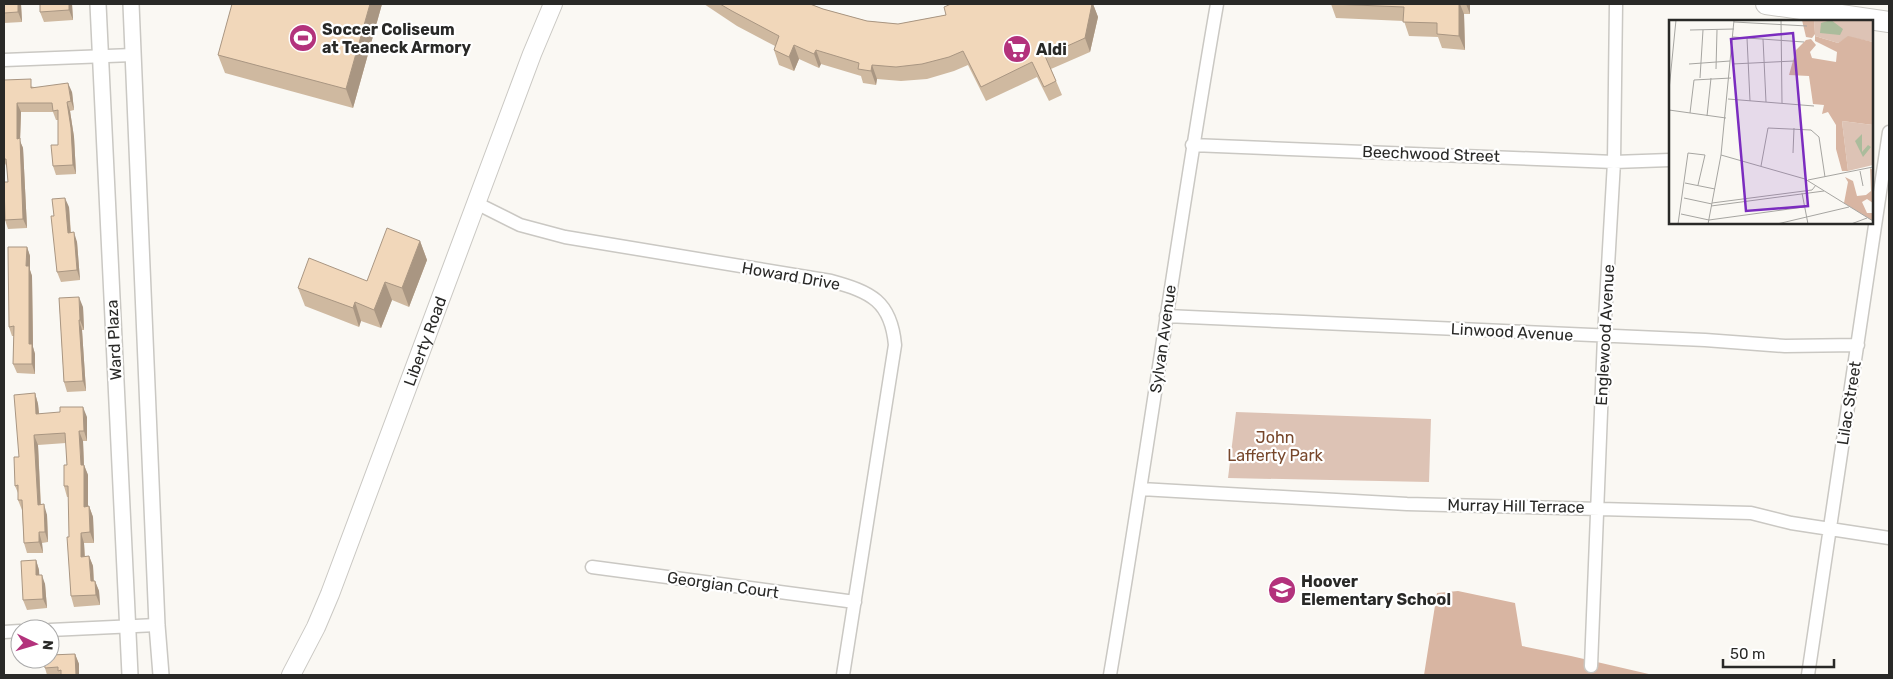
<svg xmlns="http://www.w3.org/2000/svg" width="1893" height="679" font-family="Rubik,sans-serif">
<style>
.green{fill:#ddc3b5}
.forest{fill:#d8b5a2}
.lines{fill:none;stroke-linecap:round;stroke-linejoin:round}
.minor-casing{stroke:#cac8c3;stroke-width:15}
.tertiary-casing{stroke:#cac8c3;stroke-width:18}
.secondary-casing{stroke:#cac8c3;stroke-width:20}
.primary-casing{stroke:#cac8c3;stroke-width:22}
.minor{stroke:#fff;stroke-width:12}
.tertiary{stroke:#fff;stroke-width:15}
.secondary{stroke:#fff;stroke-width:18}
.primary{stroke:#fff;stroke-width:20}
.wall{fill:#cfb9a0}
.shaded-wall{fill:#a99682}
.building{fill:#f1d7ba;stroke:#a99682}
.labels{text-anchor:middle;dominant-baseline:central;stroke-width:4.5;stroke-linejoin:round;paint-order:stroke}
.poi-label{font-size:16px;font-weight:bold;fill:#292927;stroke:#fff;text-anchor:start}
.street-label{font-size:16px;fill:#292927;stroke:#fff}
.park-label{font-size:16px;fill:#77472b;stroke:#fff}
.inset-road{fill:none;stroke:#a6a5a1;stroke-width:1}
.view{fill:#7b2cbf;fill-opacity:0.15;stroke:#7b2cbf;stroke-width:2.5}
.inset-edge{fill:none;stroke:#292927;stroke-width:2.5}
</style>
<rect width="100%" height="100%" fill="#faf8f3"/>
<!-- green -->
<path class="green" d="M 1236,412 L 1431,419 L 1429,482 L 1228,478 Z"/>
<!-- forest -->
<path class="forest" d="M 1458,591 L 1515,603 L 1522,646 L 1571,656 L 1653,675 L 1424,675 L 1437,593 Z"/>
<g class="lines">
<defs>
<path id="minor" d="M 4,60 L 133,55
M 1192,145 L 1614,162 L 1670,160
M 476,203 L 520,225 L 565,237 L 831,281 C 871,292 891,301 895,345 L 843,675
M 1166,316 L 1705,340 L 1785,346 L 1858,345
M 1141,489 L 1407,504 L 1751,513 L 1791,523 L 1889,538
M 592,567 L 855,602
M 50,630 L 157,625
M 4,632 L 20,631
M 1591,666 L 1604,336 L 1614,162 L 1616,4
M 1110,675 C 1148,452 1178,227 1217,4
M 1808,675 L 1889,132"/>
<path id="tertiary" d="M 98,4 L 130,675
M 131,4 L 157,625 L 161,675"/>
<g id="secondary">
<path id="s1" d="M 291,675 L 316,627 L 330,594 L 532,54 L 553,4"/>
</g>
<path id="primary" d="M 1766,4 L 1889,22"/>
</defs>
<!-- minor casing -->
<use href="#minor" class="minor-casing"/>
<!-- tertiary casing -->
<use href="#tertiary" class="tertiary-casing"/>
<!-- secondary casing -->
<use href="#secondary" class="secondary-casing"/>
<!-- primary casing -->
<use href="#primary" class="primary-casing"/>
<!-- minor -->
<use href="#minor" class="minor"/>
<!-- tertiary -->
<use href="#tertiary" class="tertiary"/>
<!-- secondary -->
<use href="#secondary" class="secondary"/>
<!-- primary -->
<use href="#primary" class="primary"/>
</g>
<!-- wall -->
<path class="wall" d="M 4,4 L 21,4 L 22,22 L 4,23 Z
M 72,4 L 73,20 L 44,22 L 40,12 Z
M 382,4 L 353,108 L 225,73 L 218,55 Z
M 704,4 L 810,4 L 823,9 L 867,21 L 898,24 L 946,15 L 951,4 L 1093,4 L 1098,17 L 1090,52 L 1051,69 L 1062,95 L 1049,101 L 1037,77 L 986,101 L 968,65 L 954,71 L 927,79 L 901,81 L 877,79 L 876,85 L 863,83 L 861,76 L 821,64 L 819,68 L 799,59 L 794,71 L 779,65 L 774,50 L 775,46 L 737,26 Z
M 1331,4 L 1470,4 L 1470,14 L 1464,14 L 1465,50 L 1442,48 L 1438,37 L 1409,36 L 1404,21 L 1336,18 Z
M 4,80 L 34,87 L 72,92 L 74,110 L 70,111 L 74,137 L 76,174 L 56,175 L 53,166 L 58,145 L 58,120 L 56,120 L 53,112 L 21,112 L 20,141 L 23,148 L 27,228 L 8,229 L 5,220 L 8,182 L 7,168 L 4,161 Z
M 69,207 L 71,232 L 77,242 L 80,280 L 61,282 L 57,272 L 54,216 Z
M 420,241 L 427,260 L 409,307 L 392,300 L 381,328 L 361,321 L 359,327 L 305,306 L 298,288 L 367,281 Z
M 27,247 L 30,256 L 30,270 L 32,276 L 33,347 L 35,354 L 35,374 L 17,373 L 13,364 L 14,336 L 12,336 L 9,327 Z
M 59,298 L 83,307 L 84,330 L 82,330 L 86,391 L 67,392 L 64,382 Z
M 35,393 L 38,404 L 39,414 L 87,417 L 87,441 L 83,441 L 84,465 L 88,475 L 88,506 L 89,506 L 93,517 L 94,543 L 84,543 L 85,556 L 89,556 L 93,566 L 94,581 L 95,581 L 99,591 L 100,605 L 74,607 L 71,596 L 69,497 L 67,497 L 64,486 L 67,465 L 66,443 L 38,445 L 41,505 L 47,515 L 48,542 L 42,543 L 43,553 L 27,553 L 24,543 L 22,510 L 18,500 L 18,493 L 15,486 L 19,457 Z
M 36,560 L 39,570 L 39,575 L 45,584 L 47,608 L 27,610 L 23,600 Z
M 75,654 L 79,664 L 79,675 L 47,675 L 45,668 Z"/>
<!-- shaded-wall -->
<path class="shaded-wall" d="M 18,4 L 21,4 L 22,22 L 18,12 Z
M 69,4 L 72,4 L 73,20 L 69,10 Z
M 370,4 L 382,4 L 353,108 L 346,89 Z
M 1088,4 L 1093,4 L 1098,17 L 1090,52 L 1085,38 Z
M 1459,4 L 1460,4 L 1464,14 L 1465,50 L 1459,36 Z
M 1466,4 L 1470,4 L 1470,14 Z
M 794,45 L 799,59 L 794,71 L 789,57 Z
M 816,50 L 821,64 L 819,68 L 814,54 Z
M 872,65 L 877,79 L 876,85 L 871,71 Z
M 68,83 L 72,92 L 74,110 L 71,101 Z
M 67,102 L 70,111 L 74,137 L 76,174 L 73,165 Z
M 17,103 L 21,112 L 20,141 L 23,148 L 27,228 L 23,219 L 17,139 Z
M 65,198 L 69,207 L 71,242 L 68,233 Z
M 74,232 L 77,242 L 80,280 L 77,270 Z
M 420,241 L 427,260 L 409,307 L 402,288 Z
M 27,247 L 30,256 L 30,270 L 32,276 L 33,347 L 35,354 L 35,374 L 32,364 L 29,344 L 26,266 Z
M 385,282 L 392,300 L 381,328 L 374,310 Z
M 79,297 L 83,307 L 84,330 L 80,320 Z
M 355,302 L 361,321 L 359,327 L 353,308 Z
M 79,320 L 82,330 L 86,391 L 83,381 Z
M 35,393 L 38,404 L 40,424 L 36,414 Z
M 83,407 L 87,417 L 87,441 L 84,431 Z
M 79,431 L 83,441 L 84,468 L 84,465 L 88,475 L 88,517 L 84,507 Z
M 34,435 L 38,445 L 41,515 L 38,505 Z
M 44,504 L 47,515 L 48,542 L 45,532 Z
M 89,506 L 93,517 L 94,543 L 90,532 Z
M 39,532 L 42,543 L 43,553 L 39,542 Z
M 81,533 L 84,543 L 85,567 L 81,557 Z
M 89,556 L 93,566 L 94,591 L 91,581 Z
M 36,560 L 39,570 L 40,585 L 36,575 Z
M 42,575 L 45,584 L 47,608 L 43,599 Z
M 95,581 L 99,591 L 100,605 L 96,595 Z
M 75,654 L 79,664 L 79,675 L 76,675 Z"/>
<!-- building -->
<path class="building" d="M 4,4 L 18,4 L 18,12 L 4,13 Z
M 40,4 L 69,4 L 69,10 L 40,12 Z
M 232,4 L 370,4 L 346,89 L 218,55 Z
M 720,4 L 810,4 L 823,9 L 867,21 L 898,24 L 946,15 L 944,7 L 951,4 L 1092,4 L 1085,38 L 1045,56 L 1056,81 L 1044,87 L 1032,62 L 981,87 L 963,51 L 949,57 L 922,64 L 896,67 L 872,65 L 871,71 L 858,69 L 859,63 L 816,50 L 814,54 L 794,45 L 789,57 L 774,50 L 779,36 L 732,11 Z
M 1331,4 L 1459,4 L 1459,36 L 1437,34 L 1437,23 L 1403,22 L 1404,7 Z
M 31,79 L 31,88 L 68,83 L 71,101 L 67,102 L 71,128 L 73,165 L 53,166 L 51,145 L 58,145 L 58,110 L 53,111 L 52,103 L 17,103 L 17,139 L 20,138 L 23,219 L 5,220 L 4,182 L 8,182 L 6,159 L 4,159 L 4,80 Z
M 65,198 L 68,233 L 74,232 L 77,270 L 57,272 L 51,216 L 54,216 L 52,199 Z
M 387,228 L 420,241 L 402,288 L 385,282 L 374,310 L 355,302 L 353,308 L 298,288 L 309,258 L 367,281 Z
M 8,247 L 27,247 L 26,266 L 29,266 L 29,344 L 32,344 L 32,364 L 13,364 L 14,326 L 9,327 Z
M 79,297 L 80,320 L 79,320 L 83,381 L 64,382 L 59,298 Z
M 35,393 L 36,414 L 60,412 L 60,407 L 83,407 L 84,431 L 79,431 L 81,465 L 84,465 L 84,507 L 89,506 L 90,532 L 81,533 L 81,557 L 89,556 L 91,581 L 95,581 L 96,595 L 71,596 L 67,537 L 69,537 L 68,486 L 64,486 L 64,465 L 67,465 L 65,433 L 34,435 L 38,505 L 44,504 L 45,532 L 39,532 L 39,542 L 24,543 L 22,500 L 18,500 L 18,485 L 15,486 L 14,457 L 19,457 L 14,395 Z
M 36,560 L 36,575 L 42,575 L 43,599 L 23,600 L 21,561 Z
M 75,654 L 76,675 L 61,675 L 61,670 L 58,671 L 58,667 L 45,668 L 44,659 L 50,659 L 50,655 Z"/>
<!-- icons -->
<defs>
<symbol id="stadium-disc" viewBox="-11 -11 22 22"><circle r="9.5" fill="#b3327c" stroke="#fff"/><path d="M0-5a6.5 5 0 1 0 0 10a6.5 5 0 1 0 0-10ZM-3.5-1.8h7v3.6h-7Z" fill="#fff"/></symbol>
<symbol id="supermarket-disc" viewBox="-11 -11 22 22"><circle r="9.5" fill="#b3327c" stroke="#fff"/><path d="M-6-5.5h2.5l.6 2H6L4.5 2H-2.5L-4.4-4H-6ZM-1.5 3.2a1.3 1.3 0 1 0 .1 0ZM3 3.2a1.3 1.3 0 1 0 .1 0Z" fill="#fff"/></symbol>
<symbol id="school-disc" viewBox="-11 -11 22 22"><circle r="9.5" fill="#b3327c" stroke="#fff"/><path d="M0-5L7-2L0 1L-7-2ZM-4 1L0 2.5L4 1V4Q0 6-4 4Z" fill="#fff"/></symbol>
</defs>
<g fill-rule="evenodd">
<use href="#stadium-disc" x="287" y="22" width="32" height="32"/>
<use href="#supermarket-disc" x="1001" y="33" width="32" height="32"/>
<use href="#school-disc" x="1266" y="574" width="32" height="32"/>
</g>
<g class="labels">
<!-- poi labels -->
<g class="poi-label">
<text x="322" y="29">Soccer Coliseum<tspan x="322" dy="18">at Teaneck Armory</tspan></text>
<text x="1036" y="49">Aldi</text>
<text x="1301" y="581">Hoover<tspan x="1301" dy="18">Elementary School</tspan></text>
</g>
<!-- street labels -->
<g class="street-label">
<text transform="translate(1431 154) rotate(2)">Beechwood Street</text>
<text transform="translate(791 276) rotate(10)">Howard Drive</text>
<text transform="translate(1512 332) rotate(3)">Linwood Avenue</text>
<text transform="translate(1605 335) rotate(-87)">Englewood Avenue</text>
<text transform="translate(1163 339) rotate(-82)">Sylvan Avenue</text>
<text transform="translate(114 340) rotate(-93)">Ward Plaza</text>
<text stroke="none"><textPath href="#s1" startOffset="360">Liberty Road</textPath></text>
<text transform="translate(1849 403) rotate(-81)">Lilac Street</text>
<text transform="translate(1516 506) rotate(1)">Murray Hill Terrace</text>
<text transform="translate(723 585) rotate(8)">Georgian Court</text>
</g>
<!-- park labels -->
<g class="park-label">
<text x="1275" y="437">John<tspan x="1275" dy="18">Lafferty Park</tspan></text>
</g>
</g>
<!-- overview -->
<g transform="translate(1669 20)">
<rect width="204" height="204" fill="#faf8f3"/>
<path d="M 145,0 L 204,0 L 204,22 L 179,17 L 169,23 L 146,16 ZM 173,101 L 204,105 L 204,145 L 179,151 Z" fill="#ddc3b5"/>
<path d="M 133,0 L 145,0 L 146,14 L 143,18 L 137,17 ZM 146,16 L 169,23 L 179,16 L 204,22 L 204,105 L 173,101 L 179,151 L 173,151 L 167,129 L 167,105 L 159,92 L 153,94 L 155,85 L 144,84 L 140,56 L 120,55 L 127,30 L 137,20 L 142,19 L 147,25 L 141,32 L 143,38 L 167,42 L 168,32 L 146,21 ZM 201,148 L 204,150 L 204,183 L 198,179 L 193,182 L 198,193 L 204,193 L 204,201 L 175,183 L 179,162 L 176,157 L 184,161 L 188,176 L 197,175 L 202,171 Z" fill="#d8b5a2"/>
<path d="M 162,0 L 174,9 L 171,15 L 151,13 L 152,3 ZM 193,114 L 193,132 L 199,125 L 202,127 L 194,137 L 186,121 Z" fill="#abbc9c"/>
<path class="inset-road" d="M 112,0 L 113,83M 65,2 L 138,6M 21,10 L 65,9M 64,17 L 135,22M 78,18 L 81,81M 94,19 L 97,82M 20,44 L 61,41M 63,44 L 125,41M 47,49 L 48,10M 31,58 L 34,10M 0,70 L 7,0M 59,79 L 145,86M 0,90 L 57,98M 21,93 L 25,60 L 62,58M 38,96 L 42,58M 124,133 L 125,108M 52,135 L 136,159 L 204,201M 92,146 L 99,108 L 142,110 L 150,117 L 156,157M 191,151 L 194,166M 139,160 L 204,147M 16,163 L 46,169M 133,173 L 139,204M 15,178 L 43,184M 43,183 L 143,170 L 147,165M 42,186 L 155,171M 12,194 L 40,200 L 135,187M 9,204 L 19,133 L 36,135 L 29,165M 39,204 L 52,135 L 65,0M 108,204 L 180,187M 182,204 L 198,198"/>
<path class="view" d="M 124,13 L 139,186 L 77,191 L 62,19 Z"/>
<rect width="204" height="204" class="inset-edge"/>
</g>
<!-- border -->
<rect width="1893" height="679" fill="none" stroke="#292927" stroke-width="10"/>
<!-- north arrow -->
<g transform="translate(35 644) rotate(95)"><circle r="24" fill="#ffffff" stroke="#a9a9a9"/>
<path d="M0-4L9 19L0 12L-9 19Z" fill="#b3327c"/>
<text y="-8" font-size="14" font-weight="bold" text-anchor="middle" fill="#292927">N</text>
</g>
<!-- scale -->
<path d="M1723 659v8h111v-8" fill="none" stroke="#292927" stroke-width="2.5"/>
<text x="1730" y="659" font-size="15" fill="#292927" stroke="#ffffff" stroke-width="4" paint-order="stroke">50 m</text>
</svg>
